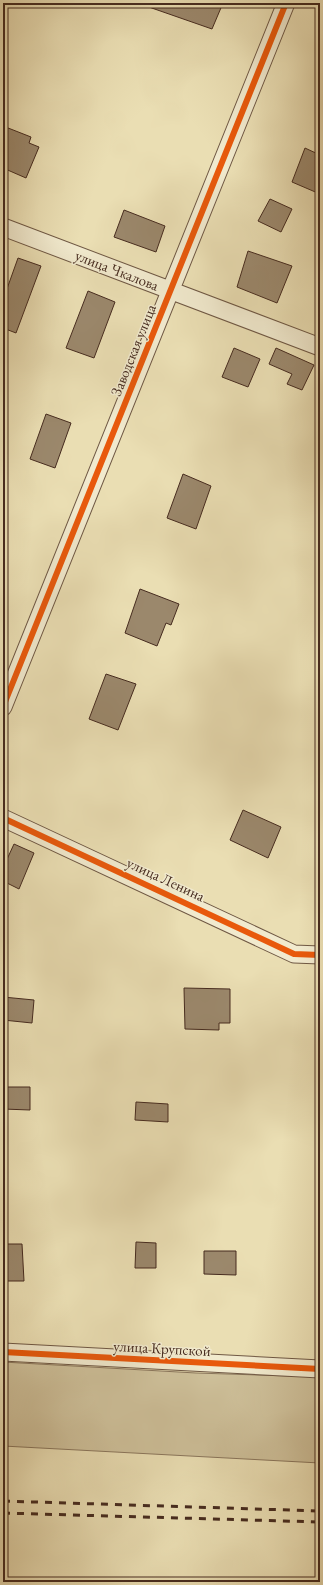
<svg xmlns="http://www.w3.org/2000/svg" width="323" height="1585" font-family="'EB Garamond',serif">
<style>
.green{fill:#cec09a;stroke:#8a765c}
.building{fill:#9b886c;stroke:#462b1f}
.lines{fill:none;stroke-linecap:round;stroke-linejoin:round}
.minor-casing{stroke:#6f5844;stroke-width:19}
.minor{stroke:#f1eace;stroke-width:17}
.rail{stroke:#462b1f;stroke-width:3;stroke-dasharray:7 7;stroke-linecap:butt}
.cycleway-casing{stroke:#f1eace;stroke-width:8}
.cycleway{stroke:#e8590c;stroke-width:6}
.labels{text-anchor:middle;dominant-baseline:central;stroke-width:3;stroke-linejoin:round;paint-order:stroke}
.street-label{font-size:15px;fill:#462b1f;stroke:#f1eace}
</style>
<rect width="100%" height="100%" fill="#eadeb3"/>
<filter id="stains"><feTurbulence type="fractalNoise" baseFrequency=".005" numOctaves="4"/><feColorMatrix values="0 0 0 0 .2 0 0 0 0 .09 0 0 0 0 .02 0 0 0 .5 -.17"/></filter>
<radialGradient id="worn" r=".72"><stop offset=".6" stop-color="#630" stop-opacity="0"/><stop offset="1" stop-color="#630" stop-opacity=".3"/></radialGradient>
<!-- green -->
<path class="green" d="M 3,1362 L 196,1373 L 320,1377 L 320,1463 L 3,1446 Z"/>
<!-- building -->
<path class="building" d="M 146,3 L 223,3 L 212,29 L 146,6 Z
M 3,126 L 31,137 L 29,143 L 39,147 L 26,178 L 3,168 Z
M 305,148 L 320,155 L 320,194 L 292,182 Z
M 270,199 L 292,209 L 281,232 L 258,221 Z
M 124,210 L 165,226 L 156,252 L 114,237 Z
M 248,251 L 292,266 L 277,303 L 237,287 Z
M 18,258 L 41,266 L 16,333 L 3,328 L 3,300 Z
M 88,291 L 115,302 L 94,358 L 66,348 Z
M 234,348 L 260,359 L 248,387 L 222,377 Z
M 276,348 L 314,365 L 302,390 L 287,384 L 292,374 L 269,364 Z
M 46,414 L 71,423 L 55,468 L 30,459 Z
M 183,474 L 211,486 L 196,529 L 167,518 Z
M 140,589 L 179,604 L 171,625 L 166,623 L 157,646 L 125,633 Z
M 106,674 L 136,684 L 118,730 L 89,719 Z
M 243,810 L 281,827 L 268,858 L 230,840 Z
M 14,844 L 34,853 L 19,889 L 3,881 L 3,868 Z
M 184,988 L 230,989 L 230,1023 L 219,1023 L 219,1030 L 185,1029 Z
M 3,997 L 34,1000 L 32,1023 L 3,1020 Z
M 3,1087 L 30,1087 L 30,1110 L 3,1109 Z
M 136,1102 L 168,1104 L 168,1122 L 135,1120 Z
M 136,1242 L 156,1243 L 156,1268 L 135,1268 Z
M 3,1244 L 22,1244 L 24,1281 L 3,1281 Z
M 204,1251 L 236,1251 L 236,1275 L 204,1274 Z"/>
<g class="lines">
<defs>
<path id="minor" d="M 3,227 L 320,347
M 3,707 L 286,3
M 3,818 L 294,954 L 320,955
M 3,1352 L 320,1369"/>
</defs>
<!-- minor casing -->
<use href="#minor" class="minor-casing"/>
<!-- minor -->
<use href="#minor" class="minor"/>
<!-- rail -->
<path class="rail" d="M 3,1501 L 320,1511
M 3,1513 L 320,1522"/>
<defs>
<path id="cycleway" d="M 3,707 L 286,3
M 3,818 L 294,954 L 320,955
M 3,1352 L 320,1369"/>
</defs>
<!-- cycleway casing -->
<use href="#cycleway" class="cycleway-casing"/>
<!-- cycleway -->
<use href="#cycleway" class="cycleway"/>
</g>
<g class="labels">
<!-- street labels -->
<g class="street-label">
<text transform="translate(117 270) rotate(21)">улица Чкалова</text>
<text transform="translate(133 350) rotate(-68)">Заводская улица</text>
<text transform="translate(166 879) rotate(25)">улица Ленина</text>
<text transform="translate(162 1348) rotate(3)">улица Крупской</text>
</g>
</g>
<!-- margin -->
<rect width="323" height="1585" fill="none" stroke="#eadeb3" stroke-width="16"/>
<rect x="4" y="4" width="315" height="1577" fill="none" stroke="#462b1f" stroke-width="2"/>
<rect x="8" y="8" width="307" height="1569" fill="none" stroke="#462b1f"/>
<rect width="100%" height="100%" filter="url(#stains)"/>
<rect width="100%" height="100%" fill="url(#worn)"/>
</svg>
